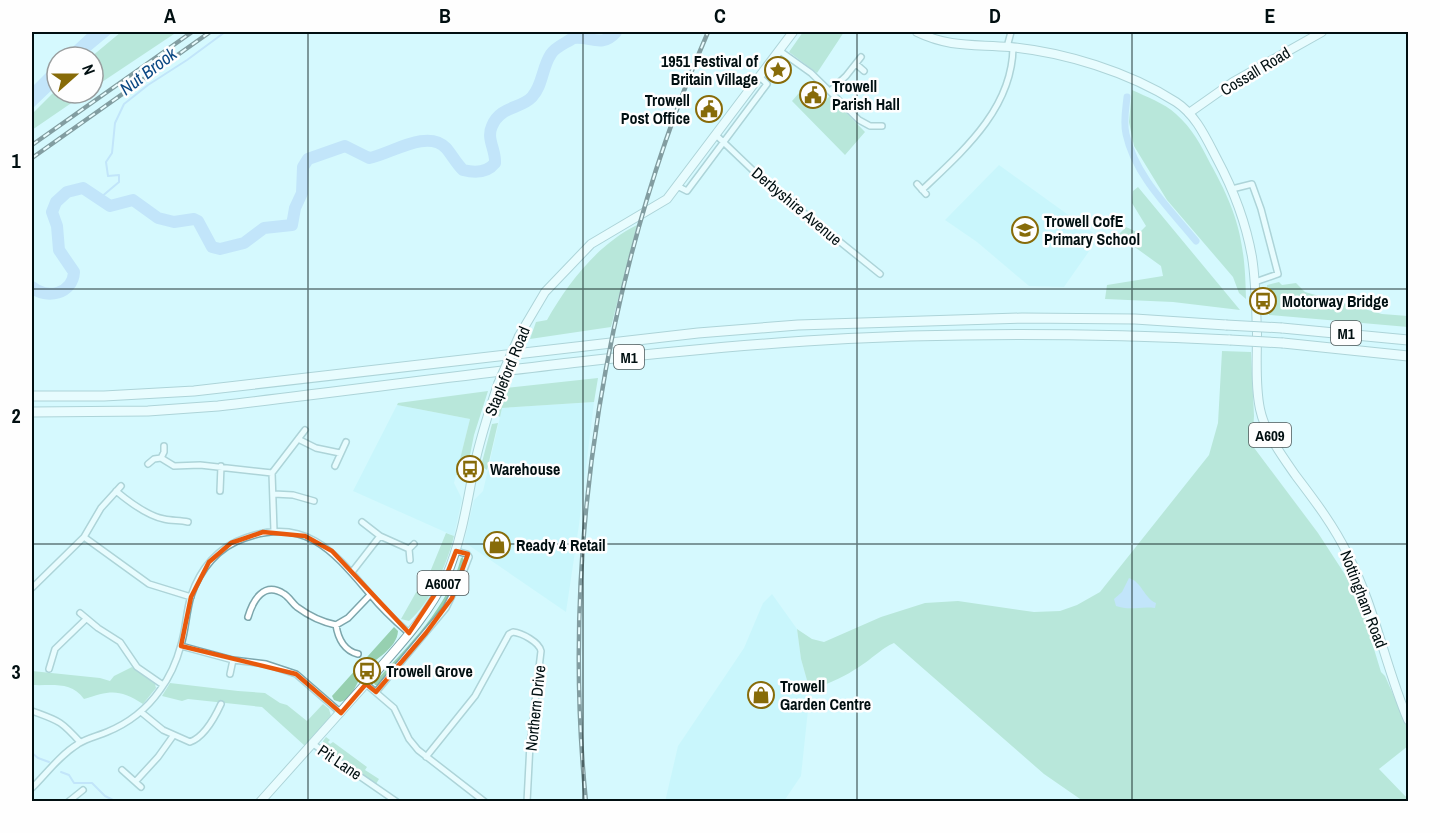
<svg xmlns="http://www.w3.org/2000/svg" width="1440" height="833" font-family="'Archivo Narrow',sans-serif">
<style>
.built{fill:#bbf2fa}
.green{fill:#96d0b0}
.water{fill:#aacdf6}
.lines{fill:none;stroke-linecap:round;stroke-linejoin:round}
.stream{stroke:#aacdf6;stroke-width:2}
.canal{stroke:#aacdf6;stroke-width:7}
.river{stroke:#aacdf6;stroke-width:12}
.street-casing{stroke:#7ca6ac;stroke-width:8}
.secondary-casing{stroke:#7ca6ac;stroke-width:10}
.primary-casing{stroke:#7ca6ac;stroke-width:10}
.highway-casing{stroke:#7ca6ac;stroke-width:11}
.street{stroke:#fff;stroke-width:5}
.secondary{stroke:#fff;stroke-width:8}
.primary{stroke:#fff;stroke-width:8}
.highway{stroke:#fff;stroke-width:9}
.rail-casing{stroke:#1d2e31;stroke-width:4.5}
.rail{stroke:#fefefe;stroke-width:2;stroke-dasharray:7;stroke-linecap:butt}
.primary-bridge-casing{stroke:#7ca6ac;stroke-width:10;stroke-linecap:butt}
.highway-bridge-casing{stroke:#7ca6ac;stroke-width:11;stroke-linecap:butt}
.primary-bridge{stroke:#fff;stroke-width:8}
.highway-bridge{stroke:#fff;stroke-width:9}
.marked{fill:none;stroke:#e8590c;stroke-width:4.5;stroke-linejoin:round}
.grid{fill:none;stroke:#010f11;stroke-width:1.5;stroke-opacity:0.55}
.labels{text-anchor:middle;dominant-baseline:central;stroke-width:5;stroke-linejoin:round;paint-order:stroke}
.shield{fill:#fefefe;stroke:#4d5758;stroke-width:1.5}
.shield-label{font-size:15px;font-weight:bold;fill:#010f11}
.poi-label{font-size:16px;font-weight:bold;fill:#010f11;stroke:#fefefe;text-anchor:start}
.street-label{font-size:16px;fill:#010f11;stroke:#fefefe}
.water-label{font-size:18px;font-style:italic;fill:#0b4883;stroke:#fefefe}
.neatline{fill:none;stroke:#010f11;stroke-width:2}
.grid-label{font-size:20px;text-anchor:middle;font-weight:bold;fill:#010f11}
</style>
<rect width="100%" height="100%" fill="#d5f9fe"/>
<!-- built -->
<path class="built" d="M 999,165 L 1099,237 L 1064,287 L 1029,286 L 977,242 L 945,220 Z
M 594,402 L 579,525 L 566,612 L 464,542 L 474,500 L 483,491 L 502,408 Z
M 397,405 L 470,419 L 454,483 L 462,499 L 454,536 L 353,491 Z
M 772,594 L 797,629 L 801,659 L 810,691 L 801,776 L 784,801 L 665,802 L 678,746 L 744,648 L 763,603 Z"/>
<!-- green -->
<path class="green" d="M 121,32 L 177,32 L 93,88 L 93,57 L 91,57 Z
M 803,32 L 844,32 L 817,73 L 789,52 Z
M 57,89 L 57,93 L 86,93 L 32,130 L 32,114 Z
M 1132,90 C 1147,97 1164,103 1176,114 C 1192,128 1201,145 1210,163 C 1238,213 1245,241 1246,299 L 1239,293 L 1233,277 L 1167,200 L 1134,146 L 1129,122 Z
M 799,93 L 810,107 L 812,105 L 816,109 L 830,96 L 865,132 L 845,155 L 792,101 Z
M 1138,187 L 1240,310 L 1173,302 L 1105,299 L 1107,285 L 1163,276 L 1161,266 L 1118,235 L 1126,227 L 1139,233 L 1146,226 L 1132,203 L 1133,191 Z
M 637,225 L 611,327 L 530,339 L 536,322 L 547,320 C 568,283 598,244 637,225 Z
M 1279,282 L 1282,285 L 1296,283 L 1305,292 L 1382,314 L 1408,316 L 1408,327 L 1269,315 L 1267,285 Z
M 1222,351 L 1251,352 L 1254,416 L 1252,445 L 1318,533 L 1359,596 L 1371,632 L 1370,636 L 1381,672 L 1385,676 L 1408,728 L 1408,746 L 1379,769 L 1408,799 L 1408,801 L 1083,801 L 1044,774 L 894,643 C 883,647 866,664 854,670 C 841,679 825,684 810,691 L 801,659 L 797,629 L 812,639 L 824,642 L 881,617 L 925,603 L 958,601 L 1034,612 L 1060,611 L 1077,605 L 1100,592 L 1209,455 L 1218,423 Z
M 598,378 L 594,402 L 502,408 L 500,417 L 496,414 L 505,388 Z
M 488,391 L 474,435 L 466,475 L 456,475 L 470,419 L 397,405 L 398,403 Z
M 498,423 L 487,470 L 481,466 L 492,424 Z
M 446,533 L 454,536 C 448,562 430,604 409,621 L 401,619 L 423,580 L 428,577 Z
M 463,557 C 468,588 399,661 378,685 L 375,685 L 374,683 C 408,646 448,608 461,558 Z
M 394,627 L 398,631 C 397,649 374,659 365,670 C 358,679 353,699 340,702 L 334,700 L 332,696 Z
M 132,667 L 155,684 L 156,688 L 143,704 C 119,688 109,691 84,699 C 71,681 53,686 32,685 L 32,671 L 100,678 L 110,681 L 114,676 Z
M 170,683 L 238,691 L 265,693 L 280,703 L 287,705 L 307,721 L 323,704 L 329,709 L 331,716 L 305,746 L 262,707 L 188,699 L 182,701 L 162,696 Z
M 326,737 L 330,740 L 328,742 L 330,744 L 333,742 L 367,767 L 365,770 L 379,779 L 376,784 L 325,748 L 323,741 Z"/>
<!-- water -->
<path class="water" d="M 89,32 L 113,32 L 83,57 L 62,57 Z
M 57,62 L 57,85 L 32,109 L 32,87 Z
M 1129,578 C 1142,582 1144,598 1156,603 L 1155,608 C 1140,606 1130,611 1116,606 L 1114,599 L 1122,592 Z"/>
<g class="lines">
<!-- stream -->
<path class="stream" d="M 100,198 L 119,182 L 119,175 L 108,176 L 106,162 L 112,153 L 115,123 L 124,104 L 148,85 L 187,60 L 225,32
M 32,753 L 38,758 L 49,762
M 61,772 L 69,775 L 74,783 L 92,783 L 105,796 L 117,802"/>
<!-- canal -->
<path class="canal" d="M 1127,97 C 1126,108 1123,122 1126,134 C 1135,176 1170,209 1196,241"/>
<!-- river -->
<path class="river" d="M 32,287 C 46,300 73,294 74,272 L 59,250 L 57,226 L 52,212 L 56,202 L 67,192 L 83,188 L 110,206 L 133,200 L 158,218 L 174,222 L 194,219 L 198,221 L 212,247 L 220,249 L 244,243 L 264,228 L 292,225 L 295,208 L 302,193 L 303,167 L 308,159 L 345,146 L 369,158 C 389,155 427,128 446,148 C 452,155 456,163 463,170 C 475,173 487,173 495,163 C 496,150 486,139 492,126 C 500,106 521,109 532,97 C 543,85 542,67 551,54 C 555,47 566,43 573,38 C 590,35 601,49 616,32"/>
<defs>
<path id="street" d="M 1007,47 L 1011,32
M 780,51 L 811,73 L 859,120 L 870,126 L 882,126
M 856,64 L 864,71
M 830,91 L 846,76 L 861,57
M 716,135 L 762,179 L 880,274
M 917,184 L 926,194
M 677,186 L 687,191 L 767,84 L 760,77
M 1232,189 L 1252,184 L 1261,209 L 1278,274 L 1255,282
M 922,190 C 963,151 1012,109 1013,48
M 298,439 L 316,448 L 340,453
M 161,458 L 164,452 L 164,446
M 148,464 L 154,459 L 161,458 L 174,466 L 200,465 L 272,473
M 335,466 L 346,442
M 116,491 C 128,501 148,516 164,519 C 172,521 180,520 188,522
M 220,491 L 221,466
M 274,494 L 293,495 L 314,501
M 362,522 L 380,536 L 409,549
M 274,531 L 272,473 L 305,430
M 84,537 L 149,584 L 191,597
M 410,560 L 409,549 L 414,544
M 352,572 L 380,536
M 32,588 L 84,537 L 101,508 L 121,486
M 80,613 L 98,628 L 120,642 L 137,667 L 163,685
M 248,617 C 253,600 264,581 284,594 C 289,597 292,603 297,607 C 309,616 322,622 336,625 L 348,618 L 370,595
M 336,625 C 338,639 345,651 358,654
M 181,646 L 233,660 L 266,664 L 296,674 L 341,713
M 49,669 L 55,649 L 86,619
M 230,674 L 233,660
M 366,684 L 394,708 L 409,739 L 418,750 L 485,802
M 376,692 L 446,608 L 462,575 L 469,557 L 467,554 L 456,551
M 32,711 C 59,721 60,720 80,742
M 141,712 L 163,730 L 190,742 C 204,737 215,717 221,704
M 313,744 L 397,802
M 426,757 L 475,696 L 509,634 L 513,632 C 522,633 539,642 541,651 L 530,744 L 527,802
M 122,770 L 141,787
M 136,781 L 158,757 L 173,736
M 32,788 C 47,773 60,755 78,744 C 87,738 98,736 107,732 C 129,723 146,710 160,690 C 169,678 177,660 181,645 C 186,629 186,612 191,596 C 200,569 218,547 245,538 C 306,516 334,552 370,594 C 382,609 395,621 409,633
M 68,802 L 83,790"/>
<path id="secondary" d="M 1189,113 L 1233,82 L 1322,32"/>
<path id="primary" d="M 917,32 C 950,48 975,44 1010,47 C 1064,52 1129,72 1176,102 C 1196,115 1206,138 1217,159 C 1233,189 1246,223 1252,257 C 1256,282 1256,308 1257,333 C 1257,358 1255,385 1260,409 C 1265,433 1282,456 1296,476 C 1315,501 1334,526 1348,555 C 1375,607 1385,666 1408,720
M 519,336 L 545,292 L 591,244 L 667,199 L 793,32
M 260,802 C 297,761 333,720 370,679 C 397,648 428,616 446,577 C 461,542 467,504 474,467 C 480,439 489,411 498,384"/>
<path id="highway" d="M 1282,328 L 1408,340
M 1283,343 L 1408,356
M 32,396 L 104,396 L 194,391 L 698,333 L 798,325 L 1022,318 L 1135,319 L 1226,325
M 32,412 L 148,411 L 218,406 C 414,383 609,354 806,341 C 947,332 1089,333 1230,340"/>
</defs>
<!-- street casing -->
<use href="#street" class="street-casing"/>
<!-- secondary casing -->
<use href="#secondary" class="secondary-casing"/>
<!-- primary casing -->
<use href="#primary" class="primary-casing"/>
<!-- highway casing -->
<use href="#highway" class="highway-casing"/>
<!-- street -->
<use href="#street" class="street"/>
<!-- secondary -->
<use href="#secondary" class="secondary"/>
<!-- primary -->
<use href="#primary" class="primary"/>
<!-- highway -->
<use href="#highway" class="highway"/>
<defs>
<path id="rail" d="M 32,145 L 192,32
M 32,158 L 210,32
M 586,802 C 560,546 606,267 708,32"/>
</defs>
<!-- rail casing -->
<use href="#rail" class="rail-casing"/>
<!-- rail -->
<use href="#rail" class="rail"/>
<defs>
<path id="primary-bridge" d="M 498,384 L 519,336"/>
<path id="highway-bridge" d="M 1226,325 L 1282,328
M 1230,340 L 1283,343"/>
</defs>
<!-- primary-bridge casing -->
<use href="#primary-bridge" class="primary-bridge-casing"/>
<!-- highway-bridge casing -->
<use href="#highway-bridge" class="highway-bridge-casing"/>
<!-- primary-bridge -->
<use href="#primary-bridge" class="primary-bridge"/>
<!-- highway-bridge -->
<use href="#highway-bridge" class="highway-bridge"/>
</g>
<!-- marked area -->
<path d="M0 0H1440V833H0ZM 263,532 L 305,536 L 332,551 L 409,633 L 445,579 L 456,551 L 468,554 L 452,598 L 426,633 L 376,692 L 366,684 L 341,713 L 296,674 L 181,646 L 191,597 L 209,562 L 231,543 Z" fill="#d5f9fe" fill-opacity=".55" fill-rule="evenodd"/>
<path class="marked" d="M 263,532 L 305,536 L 332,551 L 409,633 L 445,579 L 456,551 L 468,554 L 452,598 L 426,633 L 376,692 L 366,684 L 341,713 L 296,674 L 181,646 L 191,597 L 209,562 L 231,543 Z"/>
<!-- grid -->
<path class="grid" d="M 308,32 L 308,802M 583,32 L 583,802M 857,32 L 857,802M 1132,32 L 1132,802M 32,289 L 1408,289M 32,544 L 1408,544"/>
<!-- icons -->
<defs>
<symbol id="sight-ring" viewBox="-11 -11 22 22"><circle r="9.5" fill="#fefefe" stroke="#876b09" stroke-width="1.5"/><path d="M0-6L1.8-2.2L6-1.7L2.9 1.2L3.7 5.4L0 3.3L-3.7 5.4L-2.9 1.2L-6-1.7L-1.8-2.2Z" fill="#876b09"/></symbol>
<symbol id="civic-ring" viewBox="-11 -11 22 22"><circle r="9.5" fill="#fefefe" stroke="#876b09" stroke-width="1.5"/><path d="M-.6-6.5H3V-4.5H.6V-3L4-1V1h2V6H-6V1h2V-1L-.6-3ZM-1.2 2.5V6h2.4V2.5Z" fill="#876b09"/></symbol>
<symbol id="school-ring" viewBox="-11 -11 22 22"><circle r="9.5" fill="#fefefe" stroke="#876b09" stroke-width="1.5"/><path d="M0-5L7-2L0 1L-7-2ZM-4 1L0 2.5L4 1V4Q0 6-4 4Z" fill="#876b09"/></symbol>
<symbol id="bus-ring" viewBox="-11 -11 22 22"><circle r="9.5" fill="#fefefe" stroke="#876b09" stroke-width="1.5"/><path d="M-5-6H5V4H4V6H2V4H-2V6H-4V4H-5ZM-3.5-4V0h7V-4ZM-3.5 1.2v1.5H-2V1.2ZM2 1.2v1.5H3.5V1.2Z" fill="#876b09"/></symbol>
<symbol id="shop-ring" viewBox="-11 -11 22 22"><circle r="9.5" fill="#fefefe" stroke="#876b09" stroke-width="1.5"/><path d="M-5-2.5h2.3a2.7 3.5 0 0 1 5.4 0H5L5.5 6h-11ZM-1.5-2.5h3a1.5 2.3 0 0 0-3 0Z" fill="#876b09"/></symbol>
</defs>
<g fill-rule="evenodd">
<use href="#sight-ring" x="763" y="55" width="30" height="30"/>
<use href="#civic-ring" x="798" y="80" width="30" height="30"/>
<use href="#civic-ring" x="694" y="94" width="30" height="30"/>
<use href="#school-ring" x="1010" y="215" width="30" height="30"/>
<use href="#bus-ring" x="1248" y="286" width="30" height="30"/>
<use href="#bus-ring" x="455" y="454" width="30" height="30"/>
<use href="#shop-ring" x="482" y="530" width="30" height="30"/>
<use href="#bus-ring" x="352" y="656" width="30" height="30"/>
<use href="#shop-ring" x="746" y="680" width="30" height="30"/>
</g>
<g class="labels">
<!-- shield labels -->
<g class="shield">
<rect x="1331" y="321" width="30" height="24" rx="4.5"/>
<rect x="614" y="345" width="30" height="24" rx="4.5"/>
<rect x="1249" y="423" width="42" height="24" rx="4.5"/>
<rect x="417.5" y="571" width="51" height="24" rx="4.5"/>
</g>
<g class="shield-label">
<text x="1346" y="333">M1</text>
<text x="629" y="357">M1</text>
<text x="1270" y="435">A609</text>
<text x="443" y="583">A6007</text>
</g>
<!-- poi labels -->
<g class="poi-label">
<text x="758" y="61" text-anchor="end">1951 Festival of<tspan x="758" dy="18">Britain Village</tspan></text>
<text x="832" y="86">Trowell<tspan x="832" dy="18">Parish Hall</tspan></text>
<text x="690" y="100" text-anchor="end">Trowell<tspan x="690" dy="18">Post Office</tspan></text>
<text x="1044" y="221">Trowell CofE<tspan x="1044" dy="18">Primary School</tspan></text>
<text x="1282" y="301">Motorway Bridge</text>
<text x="490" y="469">Warehouse</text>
<text x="516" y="545">Ready 4 Retail</text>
<text x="386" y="671">Trowell Grove</text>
<text x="780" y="686">Trowell<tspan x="780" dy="18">Garden Centre</tspan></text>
</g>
<!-- street labels -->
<g class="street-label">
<text transform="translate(1255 71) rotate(-31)">Cossall Road</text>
<text transform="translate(797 206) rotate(40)">Derbyshire Avenue</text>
<text transform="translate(507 371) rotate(-68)">Stapleford Road</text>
<text transform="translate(1364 599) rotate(69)">Nottingham Road</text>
<text transform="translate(535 708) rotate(-84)">Northern Drive</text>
<text transform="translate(340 762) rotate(34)">Pit Lane</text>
</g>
<!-- water labels -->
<g class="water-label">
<text transform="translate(148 71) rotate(-37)">Nut Brook</text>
</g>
</g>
<!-- border -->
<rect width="1440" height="833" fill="none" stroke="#fefefe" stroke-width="66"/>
<!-- north arrow -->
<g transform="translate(75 75) rotate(69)"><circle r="28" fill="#fefefe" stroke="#999e9f" stroke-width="1.5"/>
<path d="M0-4.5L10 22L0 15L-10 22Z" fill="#876b09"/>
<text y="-9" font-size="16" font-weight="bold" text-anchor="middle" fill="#010f11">N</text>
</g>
<rect x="33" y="33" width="1374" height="767" class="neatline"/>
<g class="grid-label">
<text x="170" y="23">A</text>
<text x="445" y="23">B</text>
<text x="720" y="23">C</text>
<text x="995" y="23">D</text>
<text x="1270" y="23">E</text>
<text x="16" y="168">1</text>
<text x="16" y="423">2</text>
<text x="16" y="679">3</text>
</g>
</svg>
